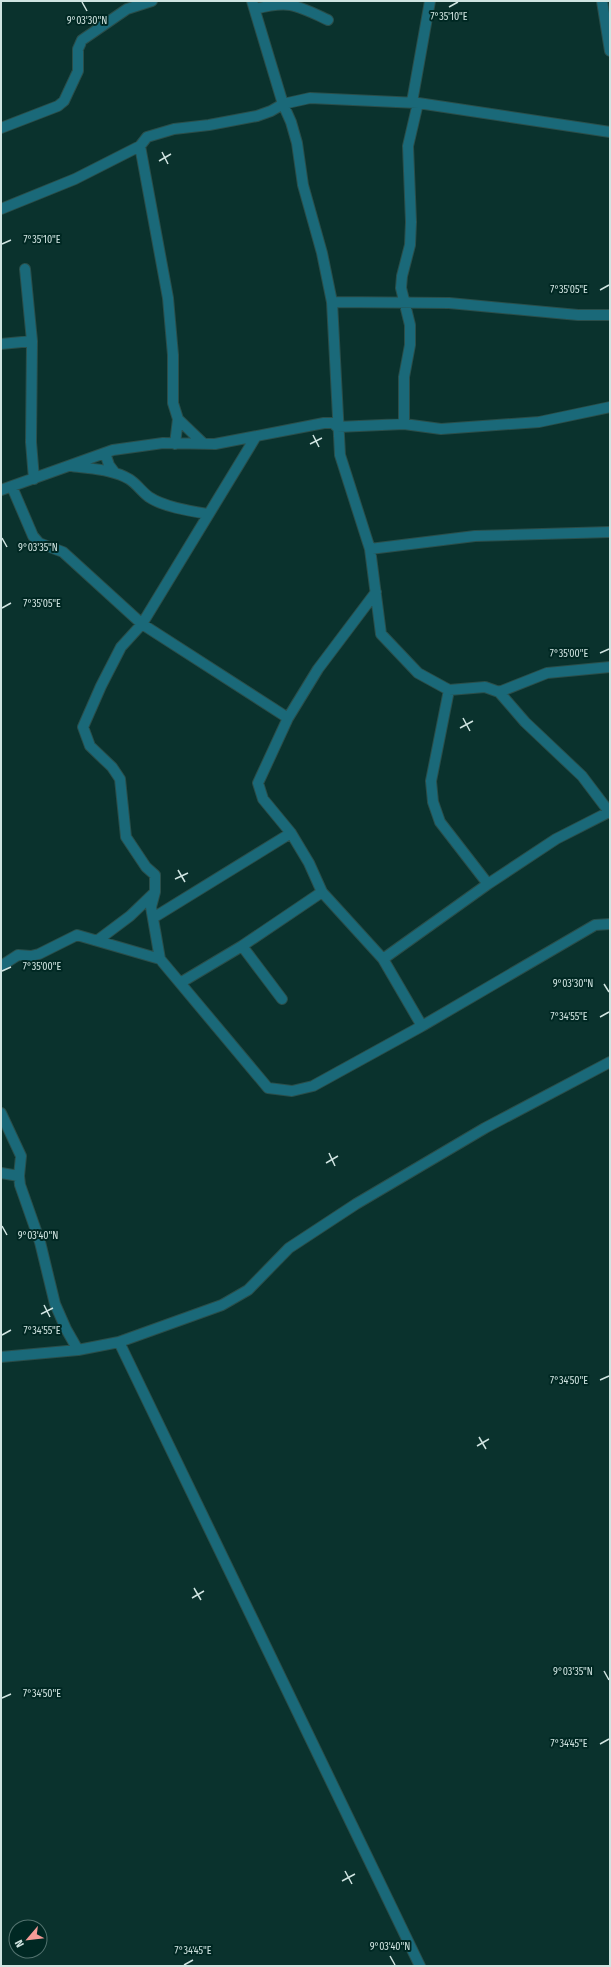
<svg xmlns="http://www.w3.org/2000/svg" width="611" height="1967" font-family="'Fira Sans Condensed',sans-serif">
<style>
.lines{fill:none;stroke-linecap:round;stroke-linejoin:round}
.minor-casing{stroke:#2a4e4a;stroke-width:12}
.minor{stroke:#1a6979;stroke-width:10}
.ticks{fill:none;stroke:#d0e4e1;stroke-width:1.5}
.ticks-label{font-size:10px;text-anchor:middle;fill:#d0e4e1;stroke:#002823;stroke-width:4;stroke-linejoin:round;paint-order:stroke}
</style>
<rect width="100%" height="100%" fill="#0a322d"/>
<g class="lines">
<defs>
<path id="minor" d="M 252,1 L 283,104 L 291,122 L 297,143 L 303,185 L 322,253 L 332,302 L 340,455 L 370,549 L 381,634 L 418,673 L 449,690 L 485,687 L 499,692 L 525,722 L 582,776 L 610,813
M 602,1 L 610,51
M 255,9 C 290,0 296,5 328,20
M 412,102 L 430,1
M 1,128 L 58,106 L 64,101 L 78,71 L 78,49 L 82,40 L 127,9 L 152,1
M 140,146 L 168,298 L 173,355 L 173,403 L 178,419 L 175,444
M 1,209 L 75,179 L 140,146 L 147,137 L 174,129 L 209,125 L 257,116 L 271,111 L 283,104 L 310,98 L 418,103 L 610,132
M 25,269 L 32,341 L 31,442 L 34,479
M 332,302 L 449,303 L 578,315 L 610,315
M 1,344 L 32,341
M 178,419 L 204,444
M 404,424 L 404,377 L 410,345 L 410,325 L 401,288 L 402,276 L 410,245 L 411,222 L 408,146 L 418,103
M 255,438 L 142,624 L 121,647 L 101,686 L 83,727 L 90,746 L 112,767 L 120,779 L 126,837 L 146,867 L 155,875 L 155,892 L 151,907 L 160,959 L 268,1088 L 292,1091 L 313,1086 L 422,1026 L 595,925 L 610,924
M 105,453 L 109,465 L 115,473
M 72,466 C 90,469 113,469 129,479 C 136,483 142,492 149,497 C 164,507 190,511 208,514
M 12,487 L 33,536 L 39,543 L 63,552 L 142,624 L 288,718
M 1,490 L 113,450 L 163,443 L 215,444 L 324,423 L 333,423 L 337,427 L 404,424 L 441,429 L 539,422 L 610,407
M 370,549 L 475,536 L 610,532
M 376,592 L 318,669 L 288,718 L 258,783 L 263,799 L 291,833 L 309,863 L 322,892 L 383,959 L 422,1026
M 449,690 L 431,781 L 433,802 L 440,822 L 488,884
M 499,692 L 547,673 L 610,667
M 153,918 L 291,833
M 98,940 L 130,916 L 155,892
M 242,946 L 282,999
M 383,959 L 488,884 L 556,839 L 609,812
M 1,966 L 18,955 L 31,956 L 39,954 L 77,935 L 160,959
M 180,983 L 242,946 L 322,892
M 1,1113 L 21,1156 L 19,1176 L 20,1185 L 40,1242 L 55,1304 L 66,1329 L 78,1350
M 1,1173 L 19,1176
M 119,1342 L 420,1966
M 1,1357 L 78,1350 L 119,1342 L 222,1305 L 248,1290 L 289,1248 L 356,1204 L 485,1128 L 610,1062"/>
</defs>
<!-- minor casing -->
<use href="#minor" class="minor-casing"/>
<!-- minor -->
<use href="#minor" class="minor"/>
</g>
<!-- ticks -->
<path class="ticks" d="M 82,2 L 87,11M 449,7 L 458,2M 162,152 L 168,164M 159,161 L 171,154M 2,244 L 11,240M 600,290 L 609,285M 313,435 L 319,447M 310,444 L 322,438M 2,538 L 7,547M 2,608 L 11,603M 600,653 L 609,649M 463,718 L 470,731M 460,728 L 473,721M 178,870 L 185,882M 175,879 L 188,873M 2,971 L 11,967M 604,984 L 609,992M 600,1017 L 609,1012M 329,1153 L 335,1166M 326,1163 L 338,1156M 2,1226 L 7,1235M 44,1305 L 50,1317M 41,1314 L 53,1308M 2,1335 L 11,1330M 600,1380 L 609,1376M 479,1437 L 486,1449M 477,1446 L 489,1439M 194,1588 L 201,1600M 192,1598 L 204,1591M 604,1671 L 609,1680M 2,1698 L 11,1694M 600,1744 L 609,1739M 345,1871 L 352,1884M 342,1881 L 355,1874M 390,1956 L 395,1965M 184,1965 L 193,1960"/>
<g class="ticks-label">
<text x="449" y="20">7°35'10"E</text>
<text x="87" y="24">9°03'30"N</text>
<text x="42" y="243">7°35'10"E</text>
<text x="569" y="293">7°35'05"E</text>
<text x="38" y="551">9°03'35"N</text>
<text x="42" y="607">7°35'05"E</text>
<text x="569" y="657">7°35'00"E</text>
<text x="42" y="970">7°35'00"E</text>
<text x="573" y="987">9°03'30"N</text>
<text x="569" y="1020">7°34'55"E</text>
<text x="38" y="1239">9°03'40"N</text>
<text x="42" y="1334">7°34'55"E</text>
<text x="569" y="1384">7°34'50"E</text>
<text x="573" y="1675">9°03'35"N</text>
<text x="42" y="1697">7°34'50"E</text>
<text x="569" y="1747">7°34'45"E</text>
<text x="390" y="1950">9°03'40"N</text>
<text x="193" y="1954">7°34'45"E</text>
</g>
<!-- border -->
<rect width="611" height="1967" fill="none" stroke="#d0e4e1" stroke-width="4"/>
<!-- north arrow -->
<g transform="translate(28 1939) rotate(242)"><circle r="19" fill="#002823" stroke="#53736f"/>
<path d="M0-3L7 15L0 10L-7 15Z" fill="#f59b97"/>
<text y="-6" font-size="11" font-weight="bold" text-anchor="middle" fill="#d0e4e1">N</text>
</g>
</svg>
